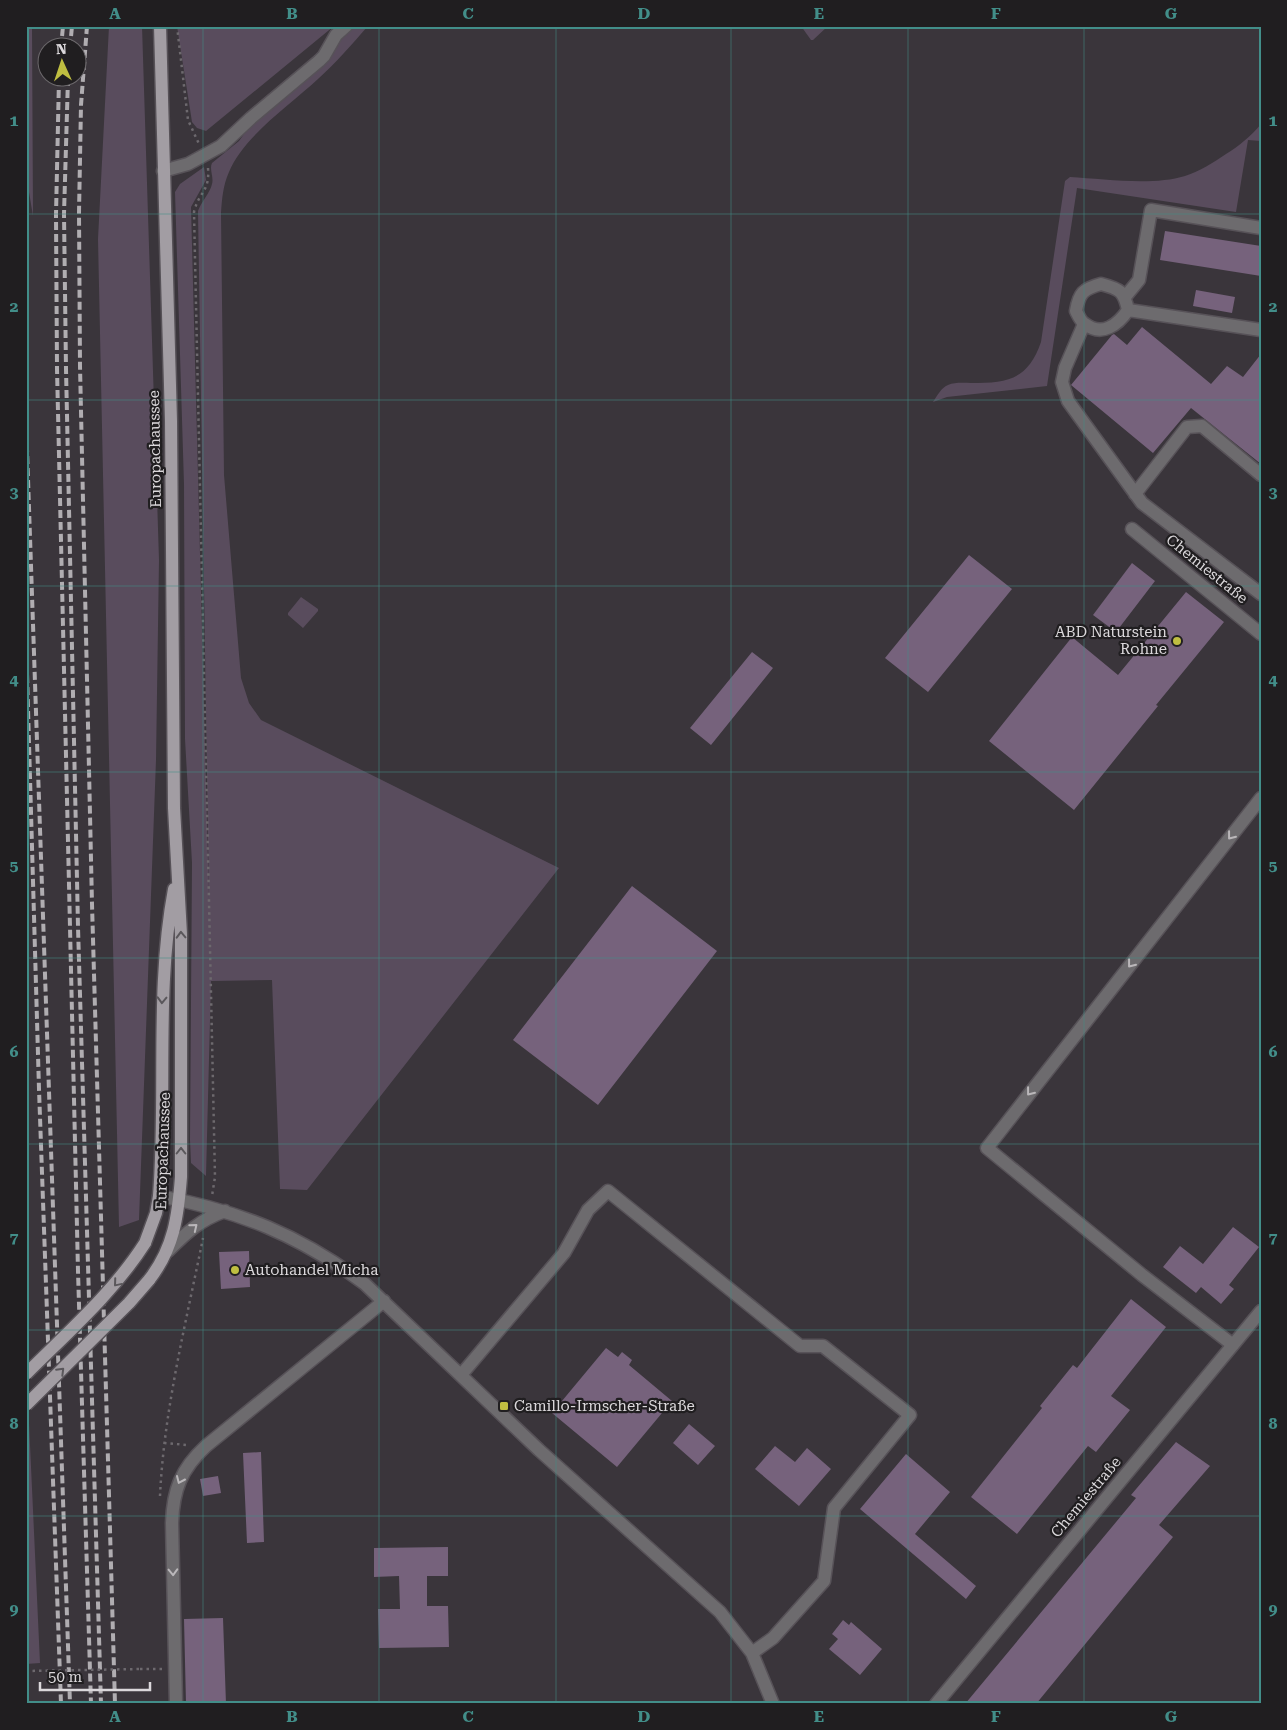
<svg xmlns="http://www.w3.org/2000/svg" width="1287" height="1730" font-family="'Roboto Serif',serif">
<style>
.green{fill:#594c5d}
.building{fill:#76627c}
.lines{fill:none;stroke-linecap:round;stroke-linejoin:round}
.minor-casing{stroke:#575258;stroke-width:15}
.major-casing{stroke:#575258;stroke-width:15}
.path{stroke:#6d696e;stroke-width:2.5;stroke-dasharray:2.5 4;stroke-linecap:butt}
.minor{stroke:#6d6b6e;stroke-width:12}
.major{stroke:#a29da3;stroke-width:12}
.rail{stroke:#b0adb1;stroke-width:4;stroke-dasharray:8 4;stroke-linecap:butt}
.major-bridge-casing{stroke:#575258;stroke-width:15;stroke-linecap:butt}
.path-bridge{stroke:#6d696e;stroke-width:2.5;stroke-dasharray:2.5 4;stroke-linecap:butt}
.major-bridge{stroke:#a29da3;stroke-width:12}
.oneway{stroke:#bab7ba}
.oneway2{stroke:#5a575b}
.grid{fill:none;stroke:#428e89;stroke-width:1;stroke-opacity:0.55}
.poi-dot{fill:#bfbe41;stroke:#201e20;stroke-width:2}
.labels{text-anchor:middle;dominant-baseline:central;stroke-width:4.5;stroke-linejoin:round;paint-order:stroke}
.street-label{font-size:15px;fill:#dbd8db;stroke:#201e20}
.poi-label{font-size:15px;fill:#dbd8db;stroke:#201e20;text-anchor:start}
.neatline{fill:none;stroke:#428e89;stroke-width:2}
.grid-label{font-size:16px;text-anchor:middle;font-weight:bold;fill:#428e89}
</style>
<rect width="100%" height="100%" fill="#3a353b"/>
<!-- green -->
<path class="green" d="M 26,26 L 32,26 L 33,216 L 26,174 Z
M 109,26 L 142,26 L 159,560 L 156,760 L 139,1220 L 119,1227 L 98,239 Z
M 177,26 L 334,26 L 206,131 L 197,128 L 192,122 Z
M 351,26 L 368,26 C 352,44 336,63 318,79 C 290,105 244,136 229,172 C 223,185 222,199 221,213 L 224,475 L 241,678 L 249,703 L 261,720 L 559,868 L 307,1190 L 280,1189 L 272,980 L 211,981 L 206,1176 L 191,1163 L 190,1140 L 192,863 L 185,739 L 184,484 L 175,192 L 180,184 L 204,167 L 206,180 L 191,207 L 209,900 L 198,211 C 201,202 210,193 212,184 C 214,177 209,169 212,163 L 239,141 L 252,123 Z
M 801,26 L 828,26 L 813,40 L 811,40 Z
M 1261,124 L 1261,141 L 1248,140 L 1236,212 L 1077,188 L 1047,386 L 947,397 L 933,402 C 937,396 941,388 948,385 C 955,382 964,383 971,383 C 1007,383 1028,380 1041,342 L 1065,181 L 1070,177 C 1104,179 1153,186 1185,176 C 1200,171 1213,163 1226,154 C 1239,146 1251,136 1261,124 Z
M 301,597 L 318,609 L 318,611 L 303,628 L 288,615 L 288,613 Z
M 26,1254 L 29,1354 L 26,1357 Z
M 27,1422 L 29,1423 L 40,1663 L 26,1664 Z"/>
<!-- building -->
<path class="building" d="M 1165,231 L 1261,246 L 1261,276 L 1160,260 Z
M 1196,290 L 1235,297 L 1232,313 L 1193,306 Z
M 1142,327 L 1211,384 L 1227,366 L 1243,377 L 1261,354 L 1261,464 L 1191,408 L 1153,453 L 1071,385 L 1112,335 L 1114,334 L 1127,345 Z
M 969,555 L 1012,589 L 928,692 L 885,658 Z
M 1132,563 L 1155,581 L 1116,632 L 1093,615 Z
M 1186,592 L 1224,622 L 1156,705 L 1158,706 L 1074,810 L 989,741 L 1072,637 L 1118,675 Z
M 752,652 L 773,668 L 711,745 L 690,728 Z
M 632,886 L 717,951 L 598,1105 L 513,1040 Z
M 1233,1227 L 1259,1247 L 1229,1285 L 1234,1289 L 1221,1304 L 1201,1287 L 1196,1293 L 1163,1267 L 1180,1246 L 1203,1264 Z
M 249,1251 L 250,1287 L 221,1289 L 219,1252 Z
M 1131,1299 L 1166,1327 L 1111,1396 L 1130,1410 L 1096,1452 L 1088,1446 L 1017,1534 L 971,1497 L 1042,1408 L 1040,1406 L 1073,1365 L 1077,1368 Z
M 606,1348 L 618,1357 L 622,1352 L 632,1360 L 629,1365 L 672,1401 L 617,1467 L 552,1413 Z
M 689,1424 L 715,1446 L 698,1465 L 673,1443 Z
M 1176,1442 L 1210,1466 L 1159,1525 L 1173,1537 L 1036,1704 L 965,1704 L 1136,1498 L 1131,1495 Z
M 775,1446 L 795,1462 L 807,1448 L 831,1469 L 799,1506 L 755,1469 Z
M 261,1452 L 264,1542 L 247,1543 L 243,1453 Z
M 906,1454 L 950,1492 L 915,1534 L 976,1586 L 966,1599 L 860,1509 Z
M 218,1476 L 221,1493 L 203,1496 L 200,1479 Z
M 448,1547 L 448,1576 L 427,1576 L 427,1606 L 448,1606 L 449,1647 L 379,1648 L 378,1609 L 400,1609 L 399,1576 L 374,1577 L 374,1548 Z
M 223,1618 L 226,1704 L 186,1704 L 184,1619 Z
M 843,1620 L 849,1625 L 851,1622 L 882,1649 L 860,1675 L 829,1649 L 838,1639 L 832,1634 Z"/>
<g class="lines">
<defs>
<path id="minor" d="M 163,171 L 188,164 L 221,146 L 251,118 L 319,61 L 324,56 L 336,35 L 346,26
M 1101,284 C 1120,289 1124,291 1128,310 C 1118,325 1102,337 1085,324 C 1081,322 1078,315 1076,311 C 1079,293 1083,289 1101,284 Z
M 1125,297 L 1139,280 L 1151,210 L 1261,228
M 1128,310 L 1261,330
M 1084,324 L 1065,368 L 1062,382 L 1068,401 L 1142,503 L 1261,594
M 1135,494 L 1187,427 L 1202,426 L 1261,475
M 1132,529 L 1261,634
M 159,1196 C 240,1211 299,1235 365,1284 L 539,1450 L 720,1612 L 752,1653 L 773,1704
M 168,1251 C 187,1232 200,1220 225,1211
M 1233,1345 L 1142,1275 L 987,1148 L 1261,798
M 461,1375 L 564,1253 L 588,1210 L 608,1191 L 800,1346 L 823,1346 L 910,1415 L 834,1508 L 824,1581 L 773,1638 L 752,1653
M 176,1704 L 172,1523 C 173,1490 181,1469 206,1446 L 384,1301
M 936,1704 L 1261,1311"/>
<path id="major" d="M 145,1243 L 156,1213 L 159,1196 C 167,1093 155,990 174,889
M 149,1280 C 174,1248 178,1216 181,1177 L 181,934 L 174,808 L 171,421 L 160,26"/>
</defs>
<!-- minor casing -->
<use href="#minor" class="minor-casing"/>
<!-- major casing -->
<use href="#major" class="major-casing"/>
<!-- path -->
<path class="path" d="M 177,26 L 188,120 L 199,144
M 208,168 C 210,192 199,191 194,212 L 215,1177 L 212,1196
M 164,1443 L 187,1445
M 160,1496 C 164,1409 186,1323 203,1238
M 140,1669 L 163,1669"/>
<!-- minor -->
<use href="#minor" class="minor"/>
<!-- major -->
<use href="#major" class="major"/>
<!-- rail -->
<path class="rail" d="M 87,26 L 81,105 L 79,213 L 80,366 L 92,904 L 115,1704
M 61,48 L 63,26
M 70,48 L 72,26
M 59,78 L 56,215 L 57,369 L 78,1271 L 91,1704
M 68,78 L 64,214 L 66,369 L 78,927 L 101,1704
M 26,420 L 70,1704
M 26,639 L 39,1089 L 61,1704"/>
<defs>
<path id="major-bridge" d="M 26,1374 C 68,1332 113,1293 145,1243
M 26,1405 L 129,1303 L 149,1280"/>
</defs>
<!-- major-bridge casing -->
<use href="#major-bridge" class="major-bridge-casing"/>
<!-- path-bridge -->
<path class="path-bridge" d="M 26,1671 L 140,1669"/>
<!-- major-bridge -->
<use href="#major-bridge" class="major-bridge"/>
</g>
<!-- one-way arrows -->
<defs><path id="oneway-chevron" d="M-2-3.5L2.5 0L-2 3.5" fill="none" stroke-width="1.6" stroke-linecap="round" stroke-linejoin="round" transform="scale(1.25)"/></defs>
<g class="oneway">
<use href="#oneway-chevron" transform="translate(1231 836) rotate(128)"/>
<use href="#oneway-chevron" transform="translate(1131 964) rotate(128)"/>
<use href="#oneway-chevron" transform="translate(1030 1092) rotate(128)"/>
<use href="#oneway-chevron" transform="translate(194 1227) rotate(-39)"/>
<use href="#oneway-chevron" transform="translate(180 1480) rotate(114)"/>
<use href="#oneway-chevron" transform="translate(173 1572) rotate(88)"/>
</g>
<g class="oneway2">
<use href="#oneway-chevron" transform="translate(181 935) rotate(-92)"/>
<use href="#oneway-chevron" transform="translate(162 1000) rotate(92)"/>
<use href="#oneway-chevron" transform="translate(181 1151) rotate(-90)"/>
<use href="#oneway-chevron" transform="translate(117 1283) rotate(130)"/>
<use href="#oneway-chevron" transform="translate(61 1371) rotate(-45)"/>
</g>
<!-- grid -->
<path class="grid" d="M 203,26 L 203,1704M 379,26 L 379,1704M 556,26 L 556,1704M 731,26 L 731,1704M 908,26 L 908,1704M 1084,26 L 1084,1704M 26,214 L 1261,214M 26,400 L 1261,400M 26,586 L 1261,586M 26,772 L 1261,772M 26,958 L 1261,958M 26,1144 L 1261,1144M 26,1330 L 1261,1330M 26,1516 L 1261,1516"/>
<!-- markers -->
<g class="poi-dot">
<circle cx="1177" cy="641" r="5"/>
<circle cx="235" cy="1270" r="5"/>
<rect x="499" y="1401" width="10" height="10" rx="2.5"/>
</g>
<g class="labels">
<!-- street labels -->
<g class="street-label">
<text transform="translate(155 449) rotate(-91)">Europachaussee</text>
<text transform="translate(1207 569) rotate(39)">Chemiestraße</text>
<text transform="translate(163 1151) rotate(-88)">Europachaussee</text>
<text transform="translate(1086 1497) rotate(-50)">Chemiestraße</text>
</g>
<!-- poi labels -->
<g class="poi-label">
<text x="1167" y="632" text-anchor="end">ABD Naturstein<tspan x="1167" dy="17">Rohne</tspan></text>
<text x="245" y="1270">Autohandel Micha</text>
<text x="514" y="1406">Camillo-Irmscher-Straße</text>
</g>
</g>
<!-- border -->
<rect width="1287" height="1730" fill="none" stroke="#201e20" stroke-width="55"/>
<!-- north arrow -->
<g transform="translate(62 62) rotate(357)"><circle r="24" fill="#201e20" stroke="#6b686b"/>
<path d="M0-4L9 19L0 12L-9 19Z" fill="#bfbe41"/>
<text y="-8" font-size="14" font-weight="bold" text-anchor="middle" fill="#dbd8db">N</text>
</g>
<!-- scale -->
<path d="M40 1682v8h110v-8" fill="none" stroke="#dbd8db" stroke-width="2.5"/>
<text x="48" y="1682" font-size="15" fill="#dbd8db" stroke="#201e20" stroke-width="4" paint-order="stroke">50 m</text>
<rect x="28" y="28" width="1232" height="1674" class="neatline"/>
<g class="grid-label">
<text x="115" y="19">A</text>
<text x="292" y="19">B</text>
<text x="468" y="19">C</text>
<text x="644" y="19">D</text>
<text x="819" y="19">E</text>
<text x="996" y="19">F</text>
<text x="1171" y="19">G</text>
<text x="14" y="126">1</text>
<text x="1273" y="126">1</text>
<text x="14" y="312">2</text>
<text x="1273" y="312">2</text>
<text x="14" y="498">3</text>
<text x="1273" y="498">3</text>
<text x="14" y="685">4</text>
<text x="1273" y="685">4</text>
<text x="14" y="871">5</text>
<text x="1273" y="871">5</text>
<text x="14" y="1057">6</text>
<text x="1273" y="1057">6</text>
<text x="14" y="1243">7</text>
<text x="1273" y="1243">7</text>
<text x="14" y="1429">8</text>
<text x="1273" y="1429">8</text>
<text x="14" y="1615">9</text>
<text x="1273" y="1615">9</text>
<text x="115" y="1722">A</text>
<text x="292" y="1722">B</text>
<text x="468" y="1722">C</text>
<text x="644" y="1722">D</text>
<text x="819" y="1722">E</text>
<text x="996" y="1722">F</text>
<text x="1171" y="1722">G</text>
</g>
</svg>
